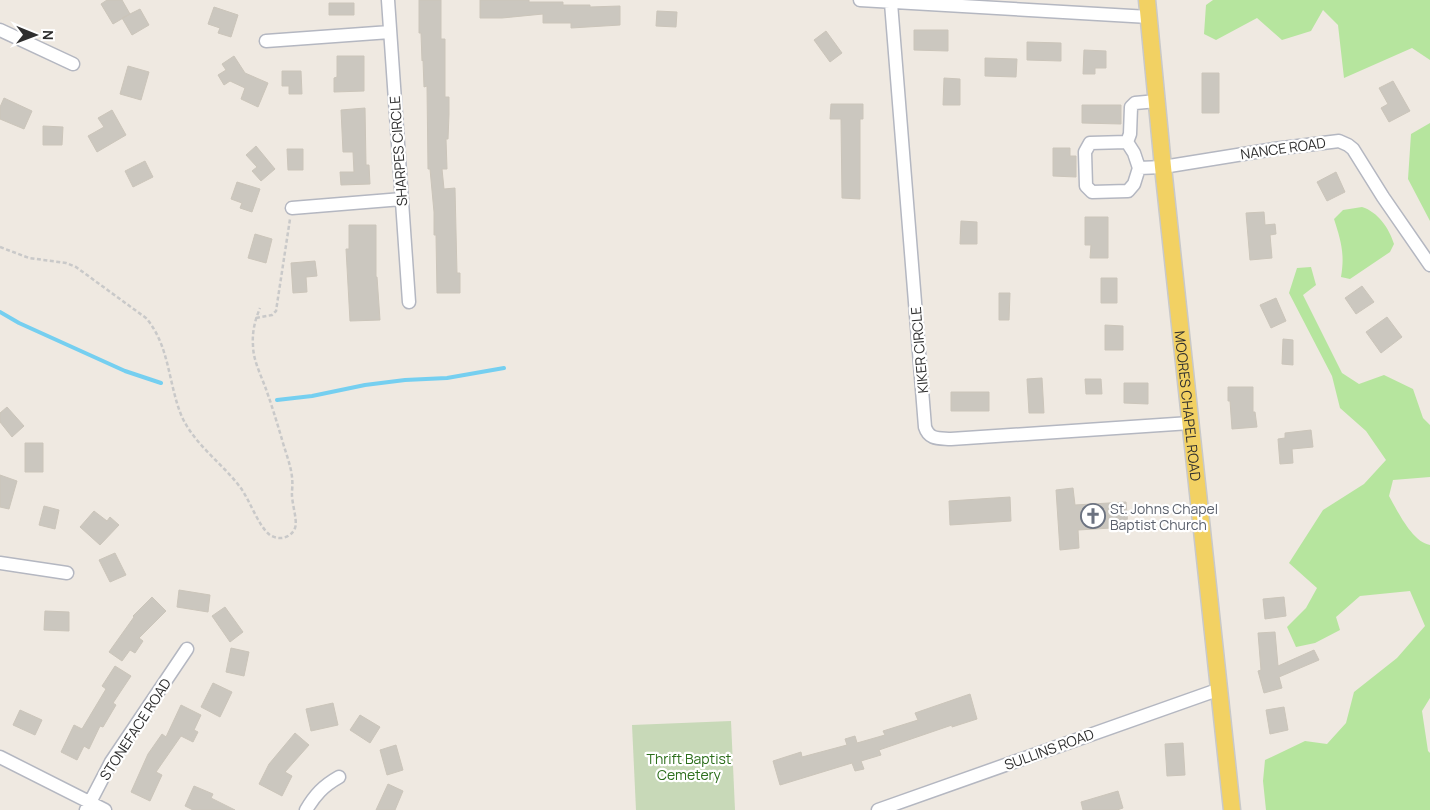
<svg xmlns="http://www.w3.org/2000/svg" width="1430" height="810" font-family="Manrope,sans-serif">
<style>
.green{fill:#b6e59e}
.cemetery{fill:#c8d9b8}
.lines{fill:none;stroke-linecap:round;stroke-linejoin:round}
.stream{stroke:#75cff0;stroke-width:4}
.building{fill:#cbc7bf;stroke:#cbc5ba}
.minor-casing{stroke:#b4b7c1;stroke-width:15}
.major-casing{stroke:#c9c9c9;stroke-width:19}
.path{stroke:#c9c9c9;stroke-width:2.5;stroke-dasharray:4 2.5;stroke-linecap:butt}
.minor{stroke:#fff;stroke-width:12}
.major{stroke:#f2d163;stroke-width:16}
.labels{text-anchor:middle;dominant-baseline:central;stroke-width:4.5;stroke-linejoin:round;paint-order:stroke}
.street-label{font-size:14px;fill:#2e2e2e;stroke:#fff}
.worship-label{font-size:14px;fill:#5b616d;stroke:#fff;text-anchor:start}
.park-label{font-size:14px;fill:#2c6e1b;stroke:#fff}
</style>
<rect width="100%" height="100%" fill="#efe9e1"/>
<!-- green -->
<path class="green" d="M 1213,0 L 1430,0 L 1430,60 L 1412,48 L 1344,78 L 1338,25 L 1323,10 L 1311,31 L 1282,40 L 1257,18 L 1216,40 L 1204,34 L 1206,5 Z
M 1430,123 L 1430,221 L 1408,179 L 1411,134 Z
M 1362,207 C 1378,212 1389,228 1394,244 L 1390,252 L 1350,279 L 1341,277 C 1345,254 1341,241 1334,219 L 1343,210 Z
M 1311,267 L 1316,285 L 1303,295 L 1342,373 L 1359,384 L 1384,375 L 1413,389 L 1423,418 L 1430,425 L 1430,477 L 1393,480 L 1389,496 C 1397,510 1412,542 1430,545 L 1430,698 L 1422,711 L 1428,751 L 1430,753 L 1430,810 L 1266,810 L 1263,781 L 1265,760 L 1305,741 L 1327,744 L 1346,723 L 1354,692 L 1397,658 L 1425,626 L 1410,591 L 1360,596 L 1336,617 L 1340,630 L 1315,643 L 1296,647 L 1287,627 L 1306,608 L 1317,588 L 1289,563 L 1323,510 L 1364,484 L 1386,460 L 1366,431 L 1340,408 L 1332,376 L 1289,293 L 1297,268 Z"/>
<!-- cemetery -->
<path class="cemetery" d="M 731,721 L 735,810 L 636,810 L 632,725 Z"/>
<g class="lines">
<!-- stream -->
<path class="stream" d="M 0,312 L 19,323 L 125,371 L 161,383
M 277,400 L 312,396 L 365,385 L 405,380 L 447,378 L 504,368"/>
</g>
<!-- building -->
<path class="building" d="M 107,0 L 122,0 L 130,14 L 113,24 L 101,4 Z
M 419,0 L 441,0 L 441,39 L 445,39 L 445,97 L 449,97 L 449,114 L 448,139 L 446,139 L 447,169 L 442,169 L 444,189 L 455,188 L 457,273 L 460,273 L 460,293 L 437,293 L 436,235 L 434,235 L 434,212 L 430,169 L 428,169 L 427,86 L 424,87 L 423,60 L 422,61 L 421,33 L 419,33 Z
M 480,0 L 529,0 L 529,2 L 563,2 L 563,5 L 590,5 L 590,7 L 620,6 L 620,25 L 571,28 L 571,23 L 543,23 L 543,14 L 502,18 L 480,18 Z
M 329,3 L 354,3 L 354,15 L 329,15 Z
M 214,7 L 238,15 L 231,37 L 218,33 L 220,28 L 208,24 Z
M 140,9 L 149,25 L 132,35 L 122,18 Z
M 657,11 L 677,12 L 676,27 L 656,26 Z
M 914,30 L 948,30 L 948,51 L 914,50 Z
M 826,31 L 842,53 L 830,62 L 814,40 Z
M 1027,42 L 1061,43 L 1061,61 L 1027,60 Z
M 1084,50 L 1106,51 L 1106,68 L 1095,68 L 1095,74 L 1083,74 Z
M 234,56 L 245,73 L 268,83 L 258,107 L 241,99 L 245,88 L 230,81 L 224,85 L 218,75 L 226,70 L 222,64 Z
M 337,56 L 364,56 L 364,91 L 334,92 L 334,78 L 337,77 Z
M 985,58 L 1017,59 L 1016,77 L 985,76 Z
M 128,66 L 149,72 L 141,100 L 120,94 Z
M 282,71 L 301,71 L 302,94 L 289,94 L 289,86 L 282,86 Z
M 1202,73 L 1219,73 L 1219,113 L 1202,113 Z
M 944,78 L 960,79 L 960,105 L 943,105 Z
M 1393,81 L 1410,111 L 1389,122 L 1381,108 L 1388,104 L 1379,88 Z
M 4,98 L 32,111 L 24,129 L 0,119 L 0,107 Z
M 831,104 L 863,104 L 863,119 L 860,119 L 860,199 L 842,198 L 841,119 L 830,119 Z
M 1082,105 L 1121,105 L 1121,124 L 1082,123 Z
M 365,108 L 366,165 L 369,165 L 370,184 L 341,185 L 340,172 L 354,172 L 353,152 L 343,152 L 341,110 Z
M 112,110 L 126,135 L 97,152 L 88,136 L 104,127 L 98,118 Z
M 43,126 L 63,127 L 62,145 L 43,145 Z
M 256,146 L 275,169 L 261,181 L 252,171 L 257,167 L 246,155 Z
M 1053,148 L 1070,148 L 1070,156 L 1076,156 L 1076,177 L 1053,176 Z
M 287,149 L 303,149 L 303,170 L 288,170 Z
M 145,161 L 153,177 L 133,187 L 125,171 Z
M 1336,172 L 1345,192 L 1327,201 L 1317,182 Z
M 237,182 L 260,189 L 252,212 L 240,208 L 242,203 L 231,199 Z
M 1264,212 L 1265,225 L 1275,224 L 1276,234 L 1270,235 L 1272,258 L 1250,260 L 1246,213 Z
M 1085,217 L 1108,217 L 1108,258 L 1090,258 L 1091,245 L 1085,245 Z
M 961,221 L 977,222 L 977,244 L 960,244 Z
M 349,225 L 376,225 L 376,277 L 377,277 L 380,320 L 350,321 L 346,249 L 349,249 Z
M 255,234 L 272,239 L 266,263 L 248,258 Z
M 315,261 L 317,276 L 306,277 L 307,292 L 293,293 L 291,263 Z
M 1101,278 L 1117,278 L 1117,303 L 1101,303 Z
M 1362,286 L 1374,302 L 1356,314 L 1345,298 Z
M 999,293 L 1010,293 L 1009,320 L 999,320 Z
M 1276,298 L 1286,321 L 1271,328 L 1260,305 Z
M 1387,317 L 1402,337 L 1381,353 L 1366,332 Z
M 1105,325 L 1123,326 L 1123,350 L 1105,350 Z
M 1283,339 L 1293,340 L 1293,365 L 1282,364 Z
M 1042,378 L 1044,413 L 1029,413 L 1027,379 Z
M 1085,379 L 1101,379 L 1102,394 L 1086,394 Z
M 1124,383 L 1148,383 L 1148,404 L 1124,403 Z
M 1228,387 L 1253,387 L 1253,412 L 1255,412 L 1257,427 L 1232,429 L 1230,401 L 1228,401 Z
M 951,392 L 989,392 L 989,411 L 951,411 Z
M 7,407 L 24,426 L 12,437 L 0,422 L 0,413 Z
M 1311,430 L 1313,447 L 1292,449 L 1293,463 L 1280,464 L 1278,439 L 1285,438 L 1285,433 Z
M 25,443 L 43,443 L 43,472 L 25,472 Z
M 0,475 L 17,481 L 9,509 L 0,507 Z
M 1073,488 L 1075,505 L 1126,502 L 1128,527 L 1078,530 L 1079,548 L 1060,550 L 1056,490 Z
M 1010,497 L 1011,521 L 950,525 L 949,501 Z
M 44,506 L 59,510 L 55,529 L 39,525 Z
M 94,511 L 107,521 L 110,517 L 119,525 L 100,545 L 80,527 Z
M 115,553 L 126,575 L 110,582 L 99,560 Z
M 179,590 L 210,595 L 208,612 L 177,607 Z
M 152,597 L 166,611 L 139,638 L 143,641 L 135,653 L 130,650 L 122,661 L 109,652 L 134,617 L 133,616 Z
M 1284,597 L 1286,616 L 1265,619 L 1263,599 Z
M 225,607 L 243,632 L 230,642 L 212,616 Z
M 45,611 L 69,612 L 69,631 L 44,630 Z
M 1275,632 L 1278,666 L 1314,650 L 1319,660 L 1279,677 L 1282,688 L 1264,693 L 1258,671 L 1261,670 L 1258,633 Z
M 231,648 L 249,652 L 244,676 L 226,672 Z
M 115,666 L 131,676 L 113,703 L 116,705 L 103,727 L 100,726 L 89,749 L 84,746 L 77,760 L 61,752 L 74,725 L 82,729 L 106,689 L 102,686 Z
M 213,683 L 232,692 L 220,717 L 201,707 Z
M 970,694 L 977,719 L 952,727 L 952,725 L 879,750 L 881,755 L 861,761 L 864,769 L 855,771 L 852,763 L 780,785 L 773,761 L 801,752 L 802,757 L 847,745 L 845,739 L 855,736 L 857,743 L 885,735 L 883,731 L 918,720 L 915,713 Z
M 333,703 L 338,725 L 311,731 L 306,709 Z
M 181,705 L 201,715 L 194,730 L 198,732 L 193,742 L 181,736 L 156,772 L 162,775 L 150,801 L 131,792 L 148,754 L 162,734 L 166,737 Z
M 1284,707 L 1288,730 L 1270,734 L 1266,710 Z
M 20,710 L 42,720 L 35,735 L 13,725 Z
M 360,715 L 380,727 L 370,743 L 350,730 Z
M 295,733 L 309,745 L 285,772 L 292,776 L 282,796 L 259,784 L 269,764 Z
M 1183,743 L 1185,775 L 1167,776 L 1165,744 Z
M 396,745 L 403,770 L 387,775 L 380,750 Z
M 388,784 L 403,791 L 395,810 L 376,810 Z
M 194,786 L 213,794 L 211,798 L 235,810 L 193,810 L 185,806 Z
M 1118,791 L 1123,808 L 1117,810 L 1083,810 L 1081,802 Z"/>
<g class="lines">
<defs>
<path id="minor" d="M 388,0 L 409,302
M 860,0 L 1149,17
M 891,3 L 925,427 C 929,440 939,438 951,439 L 1190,423
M 0,30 L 73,64
M 266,41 L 390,32
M 1127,142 L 1130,134 L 1131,107 L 1135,103 L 1157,101
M 1139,168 L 1134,153 L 1127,142 L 1090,143 L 1085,152 L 1086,186 L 1092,192 L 1128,191 L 1134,184 L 1139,168 L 1163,167 L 1274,149 L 1339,141 L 1348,145 L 1353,149 L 1383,197 L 1430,265
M 292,208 L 402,199
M 0,563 L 67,573
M 0,757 L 105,810
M 86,810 L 111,762 L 187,649
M 306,810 C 315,795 323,786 339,777
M 878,810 L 1220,689"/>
<g id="major">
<path id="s1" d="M 1147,0 L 1163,167 L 1232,810"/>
</g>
</defs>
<!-- minor casing -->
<use href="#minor" class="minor-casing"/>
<!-- major casing -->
<use href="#major" class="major-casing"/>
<!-- path -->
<path class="path" d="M 0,247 L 29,258 L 66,263 L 76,267 L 146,318 C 170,346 168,384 182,417 C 195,445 222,463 240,487 C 250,500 258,526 270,535 C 279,541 291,538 295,528 C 298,520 291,502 292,491 C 294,473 288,460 283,443 C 278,426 273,409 267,392 C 262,377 253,361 253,345 C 252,332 255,320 260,308
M 256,318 L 272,315 L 276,311 L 290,219"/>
<!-- minor -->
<use href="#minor" class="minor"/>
<!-- major -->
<use href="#major" class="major"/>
</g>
<!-- icons -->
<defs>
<symbol id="church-ring" viewBox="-11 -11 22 22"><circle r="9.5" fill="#fff" stroke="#6b7280" stroke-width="1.5"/><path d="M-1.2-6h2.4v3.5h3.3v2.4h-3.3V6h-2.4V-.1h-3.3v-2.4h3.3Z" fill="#6b7280"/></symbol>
</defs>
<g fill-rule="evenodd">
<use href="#church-ring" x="1079" y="502" width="28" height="28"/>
</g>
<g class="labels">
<!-- street labels -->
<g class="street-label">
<text transform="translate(1283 148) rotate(-8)">NANCE ROAD</text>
<text transform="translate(398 151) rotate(-94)">SHARPES CIRCLE</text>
<text transform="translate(919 350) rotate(-95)">KIKER CIRCLE</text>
<text stroke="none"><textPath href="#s1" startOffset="408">MOORES CHAPEL ROAD</textPath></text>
<text transform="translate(135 729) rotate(-57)">STONEFACE ROAD</text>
<text transform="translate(1049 749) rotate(-20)">SULLINS ROAD</text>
</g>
<!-- worship labels -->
<g class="worship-label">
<text x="1110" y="508">St. Johns Chapel<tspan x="1110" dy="16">Baptist Church</tspan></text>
</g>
<!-- park labels -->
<g class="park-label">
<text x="689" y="758">Thrift Baptist<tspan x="689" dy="16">Cemetery</tspan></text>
</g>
</g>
<!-- north arrow -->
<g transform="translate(35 35) rotate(91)" stroke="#ffffff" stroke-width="4" paint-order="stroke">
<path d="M0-4L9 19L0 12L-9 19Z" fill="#2e2e2e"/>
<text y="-8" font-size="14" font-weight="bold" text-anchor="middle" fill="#2e2e2e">N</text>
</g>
</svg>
